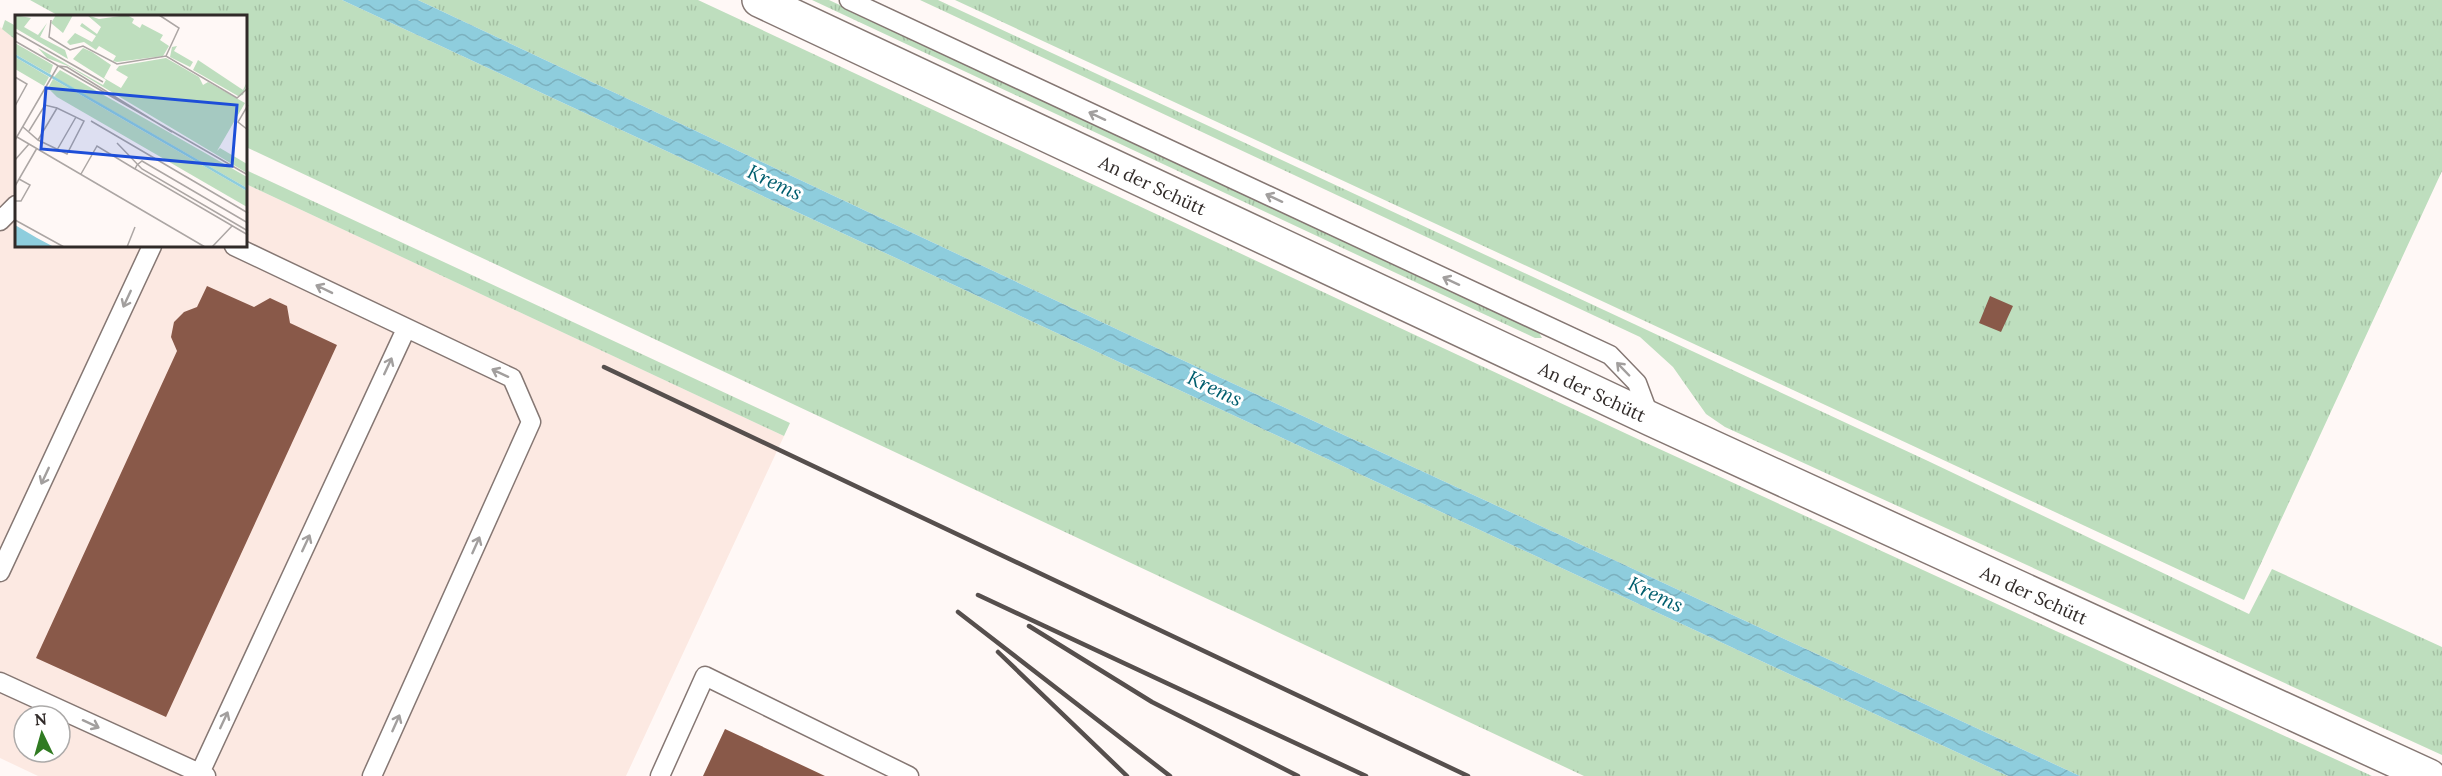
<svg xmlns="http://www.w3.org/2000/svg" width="2442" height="776" font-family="Lora,serif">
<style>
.built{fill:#fce9e2;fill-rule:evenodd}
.grass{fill:url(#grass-tufts)}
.water{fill:url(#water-waves)}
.building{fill:#895949}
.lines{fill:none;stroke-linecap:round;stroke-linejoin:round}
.service-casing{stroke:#857773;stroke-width:21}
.tertiary-casing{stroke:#857773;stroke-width:36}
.service{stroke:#fff;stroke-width:18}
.tertiary{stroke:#fff;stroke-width:33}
.rail{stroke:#564f4d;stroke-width:4.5}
.oneway{stroke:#a29f9e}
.labels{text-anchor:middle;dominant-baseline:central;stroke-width:6;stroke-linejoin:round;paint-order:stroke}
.street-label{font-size:18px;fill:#302a28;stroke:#fff}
.water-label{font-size:20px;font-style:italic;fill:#005e6e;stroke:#fff}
.inset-road{fill:none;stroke:#aca6a4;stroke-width:1.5}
.view{fill:#1d4ed8;fill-opacity:0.15;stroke:#1d4ed8;stroke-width:3}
.inset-edge{fill:none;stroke:#302a28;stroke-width:3}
</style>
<defs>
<pattern id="grass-tufts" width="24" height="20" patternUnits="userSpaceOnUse" patternTransform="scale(1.5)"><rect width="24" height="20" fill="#bedebe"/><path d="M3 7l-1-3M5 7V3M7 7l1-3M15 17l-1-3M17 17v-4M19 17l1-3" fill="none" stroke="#a4bfa3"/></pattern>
<pattern id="water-waves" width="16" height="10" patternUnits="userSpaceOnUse" patternTransform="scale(1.5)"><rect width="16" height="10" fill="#8ecddd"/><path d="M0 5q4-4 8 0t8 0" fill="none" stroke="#7bb0be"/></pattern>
</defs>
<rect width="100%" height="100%" fill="#fff8f6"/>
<!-- built -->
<path class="built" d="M 0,27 L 16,40 L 16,246 L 246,246 L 246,184 L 784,436 L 626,776 L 38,776 L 0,758 ZM 24,716 L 60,716 L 60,752 L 24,752 Z"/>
<!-- grass -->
<path class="grass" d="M 30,0 L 342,0 L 2008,776 L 1584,776 L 246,147 L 246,16 L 59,16 Z
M 418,0 L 698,0 L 1642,441 L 2372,776 L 2080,776 L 1193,365 Z
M 812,0 L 829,0 L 1538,331 L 1542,338 L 1535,338 Z
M 920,0 L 938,0 L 1928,461 L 2249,614 L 2272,569 L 2442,647 L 2442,755 L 1725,427 L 1706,414 L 1673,367 L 1640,337 Z
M 955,0 L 2442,0 L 2442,171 L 2244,600 Z
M 5,20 L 16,26 L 16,40 L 2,29 Z
M 246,170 L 790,423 L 784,436 L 246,184 Z"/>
<!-- water -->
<path class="water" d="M 342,0 L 418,0 L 1193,365 L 2080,776 L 2008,776 Z"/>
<!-- building -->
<path class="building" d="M 207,286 L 254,307 L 270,298 L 287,306 L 290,323 L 337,345 L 166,717 L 36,658 L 177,351 L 171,337 L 174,322 L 184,312 L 197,307 Z
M 1990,296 L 2013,306 L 2001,332 L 1979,323 Z
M 725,729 L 825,776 L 703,776 Z"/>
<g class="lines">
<defs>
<path id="service" d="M 849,0 L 1610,355 L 1637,383 L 1650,418
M 0,221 L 16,205
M 234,246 L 512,378 L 531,422 L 372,776
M 0,572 L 152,246
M 0,682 L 206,776
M 200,773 L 406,329
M 660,776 L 705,676 L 909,776"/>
<g id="tertiary">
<path id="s1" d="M 759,0 L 1651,419 L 2429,776"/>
</g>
</defs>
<!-- service casing -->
<use href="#service" class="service-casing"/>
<!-- tertiary casing -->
<use href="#tertiary" class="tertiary-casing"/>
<!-- service -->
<use href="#service" class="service"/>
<!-- tertiary -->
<use href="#tertiary" class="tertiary"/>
<!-- rail -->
<path class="rail" d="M 604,367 L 1468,776
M 978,595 L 1366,776
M 958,612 L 1170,776
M 1029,626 L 1152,702 L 1298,776
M 998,652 L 1127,776"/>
</g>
<!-- one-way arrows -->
<defs><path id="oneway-shaft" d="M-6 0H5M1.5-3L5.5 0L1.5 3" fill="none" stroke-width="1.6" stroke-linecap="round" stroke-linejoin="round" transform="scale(1.5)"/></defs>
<g class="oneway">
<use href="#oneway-shaft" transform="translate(1097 116) rotate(-155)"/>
<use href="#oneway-shaft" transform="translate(1274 198) rotate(-155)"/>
<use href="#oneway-shaft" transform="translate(1451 281) rotate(-155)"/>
<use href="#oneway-shaft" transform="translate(324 289) rotate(-154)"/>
<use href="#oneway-shaft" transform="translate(127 299) rotate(115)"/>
<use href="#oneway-shaft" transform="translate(388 366) rotate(-65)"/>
<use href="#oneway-shaft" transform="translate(1623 369) rotate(-134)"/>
<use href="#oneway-shaft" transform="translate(500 373) rotate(-155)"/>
<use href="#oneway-shaft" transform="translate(45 476) rotate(115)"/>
<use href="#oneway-shaft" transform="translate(306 543) rotate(-65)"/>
<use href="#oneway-shaft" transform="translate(476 545) rotate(-66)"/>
<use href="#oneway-shaft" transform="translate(224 720) rotate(-65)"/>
<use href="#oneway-shaft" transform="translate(396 723) rotate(-66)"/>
<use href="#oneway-shaft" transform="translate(91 724) rotate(25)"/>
</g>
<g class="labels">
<!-- street labels -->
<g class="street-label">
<text stroke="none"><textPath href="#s1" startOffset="435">An der Schütt</textPath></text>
<text stroke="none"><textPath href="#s1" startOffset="921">An der Schütt</textPath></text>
<text stroke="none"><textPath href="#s1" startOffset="1407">An der Schütt</textPath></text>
</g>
<!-- water labels -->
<g class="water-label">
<text transform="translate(775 182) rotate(25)">Krems</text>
<text transform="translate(1215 388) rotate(25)">Krems</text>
<text transform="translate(1656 594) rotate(25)">Krems</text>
</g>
</g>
<!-- overview -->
<g transform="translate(15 15)">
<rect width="232" height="232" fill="#fff8f6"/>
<path d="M 0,0 L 16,3 L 9,12 L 23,20 L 32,8 L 25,22 L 50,35 L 53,44 L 0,13 ZM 41,0 L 58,0 L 48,18 L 36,8 ZM 72,0 L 84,4 L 112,0 L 119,4 L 117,8 L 125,13 L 127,9 L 148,20 L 145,25 L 154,31 L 148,41 L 102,47 L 98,46 L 101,41 L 84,31 L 81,35 L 69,27 L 55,30 L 52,27 L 60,18 L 77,27 L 81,21 L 65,11 L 67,8 L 82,19 L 86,12 ZM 0,28 L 38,50 L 35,59 L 0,39 ZM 162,31 L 159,36 L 178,47 L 175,52 L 155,42 L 157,32 ZM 23,33 L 88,70 L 91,65 L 58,44 L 68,33 L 77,37 L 96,50 L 89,63 L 106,73 L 113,62 L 101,55 L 104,51 L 151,43 L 184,62 L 188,70 L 193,67 L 230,88 L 202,136 L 205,133 L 232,149 L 232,158 L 53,51 L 32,43 ZM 0,42 L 34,62 L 29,71 L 0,54 ZM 183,45 L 228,75 L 232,67 L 228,80 L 223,81 L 178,55 ZM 45,55 L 232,162 L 232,173 L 39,62 ZM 38,64 L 232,176 L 232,192 L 42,82 L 33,73 Z" fill="#bedebe"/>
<path d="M 0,39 L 232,173 L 232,176 L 0,42 ZM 0,210 L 22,223 L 39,232 L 0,232 Z" fill="#8ecddd"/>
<path class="inset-road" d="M 144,0 L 164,13 L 151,41M 36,5 L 34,22 L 55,35 L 68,31 L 102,49 L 151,41 L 222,83 L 233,73M 0,17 L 88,67M 0,26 L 233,160M 44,51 L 52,52 L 157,117M 0,62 L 12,69 L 0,91M 233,90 L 223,107 L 233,115M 76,106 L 233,198M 8,112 L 23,125 L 52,139 L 69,106 L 42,93 L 23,125M 14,116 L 30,90 L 42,93M 2,122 L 190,232M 0,125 L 43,51M 102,128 L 127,154 L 233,216M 42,135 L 61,102M 0,145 L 14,129M 66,159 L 82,131 L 120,154M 0,171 L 22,133M 0,186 L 6,186 L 15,170 L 4,164M 0,205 L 49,232M 233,208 L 127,146 L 122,150 L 120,154 L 233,220M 112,232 L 120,212M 197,232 L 217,211"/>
<path class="view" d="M 31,73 L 222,90 L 217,151 L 26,134 Z"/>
<rect width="232" height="232" class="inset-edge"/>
</g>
<!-- north arrow -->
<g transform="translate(42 734) rotate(355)"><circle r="28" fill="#ffffff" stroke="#acaaa9" stroke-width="1.5"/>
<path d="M0-4.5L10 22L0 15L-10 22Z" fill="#307b22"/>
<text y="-9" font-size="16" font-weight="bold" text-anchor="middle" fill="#302a28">N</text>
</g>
</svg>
